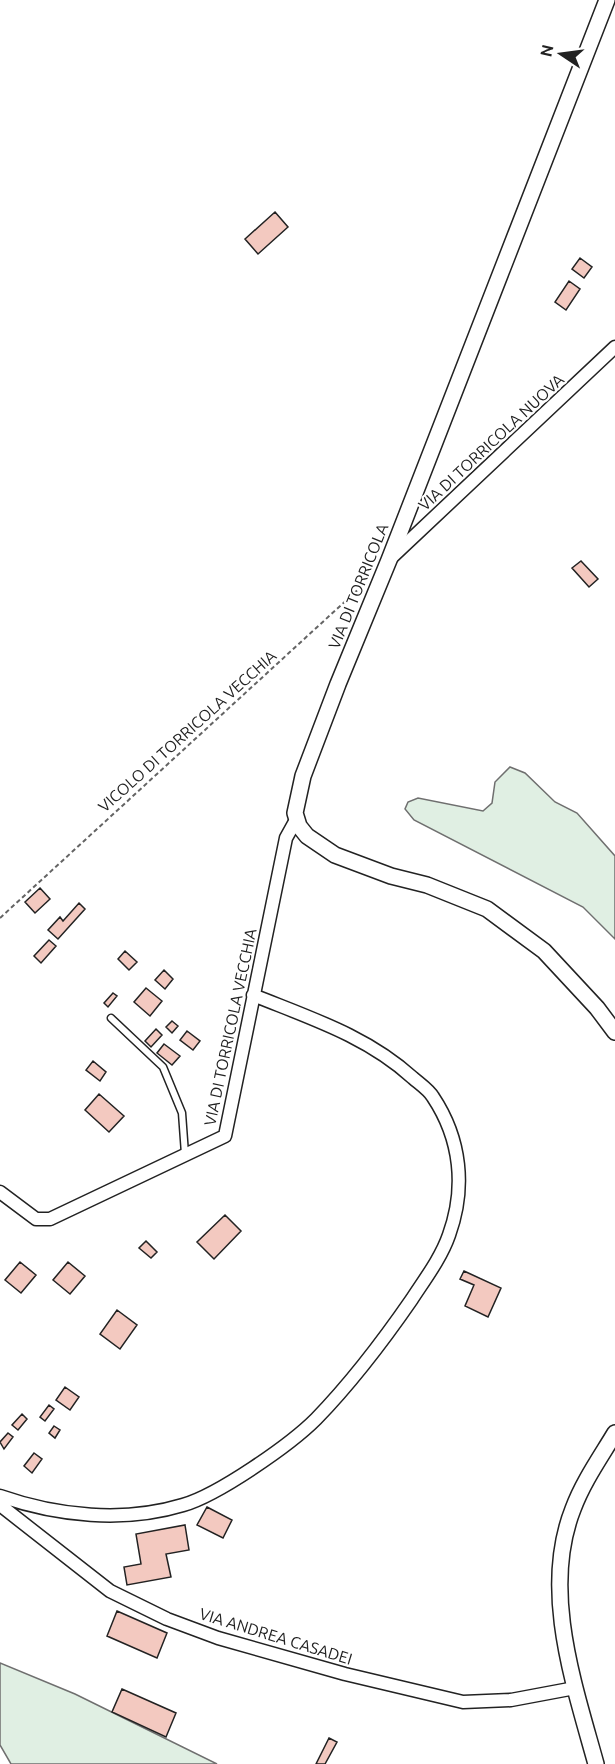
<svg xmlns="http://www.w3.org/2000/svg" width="615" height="1764" font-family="Ubuntu,sans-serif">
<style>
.green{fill:#e0efe3;stroke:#6f6f6f;stroke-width:1.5}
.building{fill:#f3c9c0;stroke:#222;stroke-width:1.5}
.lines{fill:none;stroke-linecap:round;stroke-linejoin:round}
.service-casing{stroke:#222;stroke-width:9}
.minor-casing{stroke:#222;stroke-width:15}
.tertiary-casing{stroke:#222;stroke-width:18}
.path{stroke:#646464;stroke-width:2;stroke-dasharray:4.5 3;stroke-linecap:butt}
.service{stroke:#fff;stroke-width:6}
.minor{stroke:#fff;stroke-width:12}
.tertiary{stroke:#fff;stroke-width:15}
.labels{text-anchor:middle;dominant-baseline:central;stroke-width:4.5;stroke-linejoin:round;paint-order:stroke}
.street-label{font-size:16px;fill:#222;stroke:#fff}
</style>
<rect width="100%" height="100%" fill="#fff"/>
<!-- green -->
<path class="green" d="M 510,767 L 525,773 L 555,802 L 577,813 L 615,856 L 615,939 L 583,907 L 414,820 L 405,809 L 408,802 L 418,798 L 483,811 L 492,803 L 495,782 Z
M 0,1663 L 75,1694 L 217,1764 L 11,1764 L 0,1745 Z"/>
<!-- building -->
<path class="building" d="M 275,212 L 288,227 L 258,254 L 245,239 Z
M 580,258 L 592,267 L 584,278 L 572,269 Z
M 569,281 L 580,289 L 566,310 L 555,302 Z
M 581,561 L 598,579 L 589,587 L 572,568 Z
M 40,888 L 50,899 L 35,913 L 25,902 Z
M 79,903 L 85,909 L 58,939 L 48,930 L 60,917 L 63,921 Z
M 49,940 L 56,946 L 41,963 L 34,956 Z
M 125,951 L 137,962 L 129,970 L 118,959 Z
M 164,970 L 173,979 L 165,989 L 155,980 Z
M 146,988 L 162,1001 L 150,1016 L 134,1002 Z
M 113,993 L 117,996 L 108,1007 L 104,1003 Z
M 172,1021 L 178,1026 L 172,1033 L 166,1027 Z
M 156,1029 L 162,1035 L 151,1047 L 145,1041 Z
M 187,1031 L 200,1041 L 193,1050 L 180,1040 Z
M 164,1044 L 180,1056 L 172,1065 L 157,1053 Z
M 93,1061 L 106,1072 L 100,1081 L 86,1070 Z
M 99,1094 L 124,1116 L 109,1132 L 85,1110 Z
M 225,1215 L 241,1231 L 214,1259 L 197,1242 Z
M 146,1241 L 157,1252 L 151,1258 L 139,1248 Z
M 20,1262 L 36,1275 L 21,1293 L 5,1280 Z
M 68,1262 L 85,1276 L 70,1294 L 53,1280 Z
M 464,1271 L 501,1288 L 488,1317 L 465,1306 L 474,1285 L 460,1279 Z
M 117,1310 L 137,1325 L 120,1349 L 100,1334 Z
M 65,1387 L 79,1397 L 70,1410 L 56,1400 Z
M 49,1405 L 54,1409 L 45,1421 L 40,1417 Z
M 22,1414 L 27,1419 L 18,1430 L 12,1425 Z
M 54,1426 L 60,1430 L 55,1438 L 49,1433 Z
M 8,1433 L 13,1437 L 4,1449 L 0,1442 Z
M 34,1453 L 42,1459 L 32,1473 L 24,1466 Z
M 207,1507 L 232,1520 L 223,1538 L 197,1525 Z
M 185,1525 L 189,1550 L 166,1554 L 171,1577 L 127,1585 L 124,1567 L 141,1564 L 136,1534 Z
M 117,1611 L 167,1633 L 157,1658 L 107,1636 Z
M 122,1689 L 176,1713 L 166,1737 L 112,1712 Z
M 329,1738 L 337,1742 L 325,1764 L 316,1764 Z"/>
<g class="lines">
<defs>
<path id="service" d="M 111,1018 L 163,1067 L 182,1113 L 185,1154"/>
<path id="minor" d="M 391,558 L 615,347
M 0,1192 L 36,1219 L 50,1219 L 225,1136 L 286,838 L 296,820
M 0,1496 C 57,1516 124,1523 183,1505 C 218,1495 290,1445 316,1419 C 351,1383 383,1341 412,1299 C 425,1279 441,1258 449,1235 C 466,1188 461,1139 433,1097 C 429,1090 420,1084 413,1078 C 367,1036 310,1018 253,995
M 0,1505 L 110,1591 L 167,1619 L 218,1638 L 345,1674 L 463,1702 L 511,1700 L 575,1688"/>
<path id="tertiary" d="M 607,0 L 389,560 L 338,684 L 303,776 L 295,813 L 299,826 L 307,836 L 335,855 L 391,876 L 427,885 L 487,909 L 544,951 L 597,1008 L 615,1032
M 596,1764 C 574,1684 541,1590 573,1509 C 583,1482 600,1458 615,1433"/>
</defs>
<!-- service casing -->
<use href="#service" class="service-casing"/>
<!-- minor casing -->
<use href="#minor" class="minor-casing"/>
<!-- tertiary casing -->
<use href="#tertiary" class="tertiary-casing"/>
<!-- path -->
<path class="path" d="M 0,918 L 363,585"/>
<!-- service -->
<use href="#service" class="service"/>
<!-- minor -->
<use href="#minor" class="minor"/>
<!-- tertiary -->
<use href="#tertiary" class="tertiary"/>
</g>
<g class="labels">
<!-- street labels -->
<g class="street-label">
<text transform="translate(491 442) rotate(-43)">VIA DI TORRICOLA NUOVA</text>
<text transform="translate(358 586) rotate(-68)">VIA DI TORRICOLA</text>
<text transform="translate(187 731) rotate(-42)">VICOLO DI TORRICOLA VECCHIA</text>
<text transform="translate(230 1027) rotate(-78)">VIA DI TORRICOLA VECCHIA</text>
<text transform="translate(276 1636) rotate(17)">VIA ANDREA CASADEI</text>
</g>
</g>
<!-- north arrow -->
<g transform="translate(561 54) rotate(283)" stroke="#ffffff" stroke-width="4.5" paint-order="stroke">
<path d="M0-4.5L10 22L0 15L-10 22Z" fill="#222222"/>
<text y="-9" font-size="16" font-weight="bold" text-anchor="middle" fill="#222222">N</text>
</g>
</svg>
